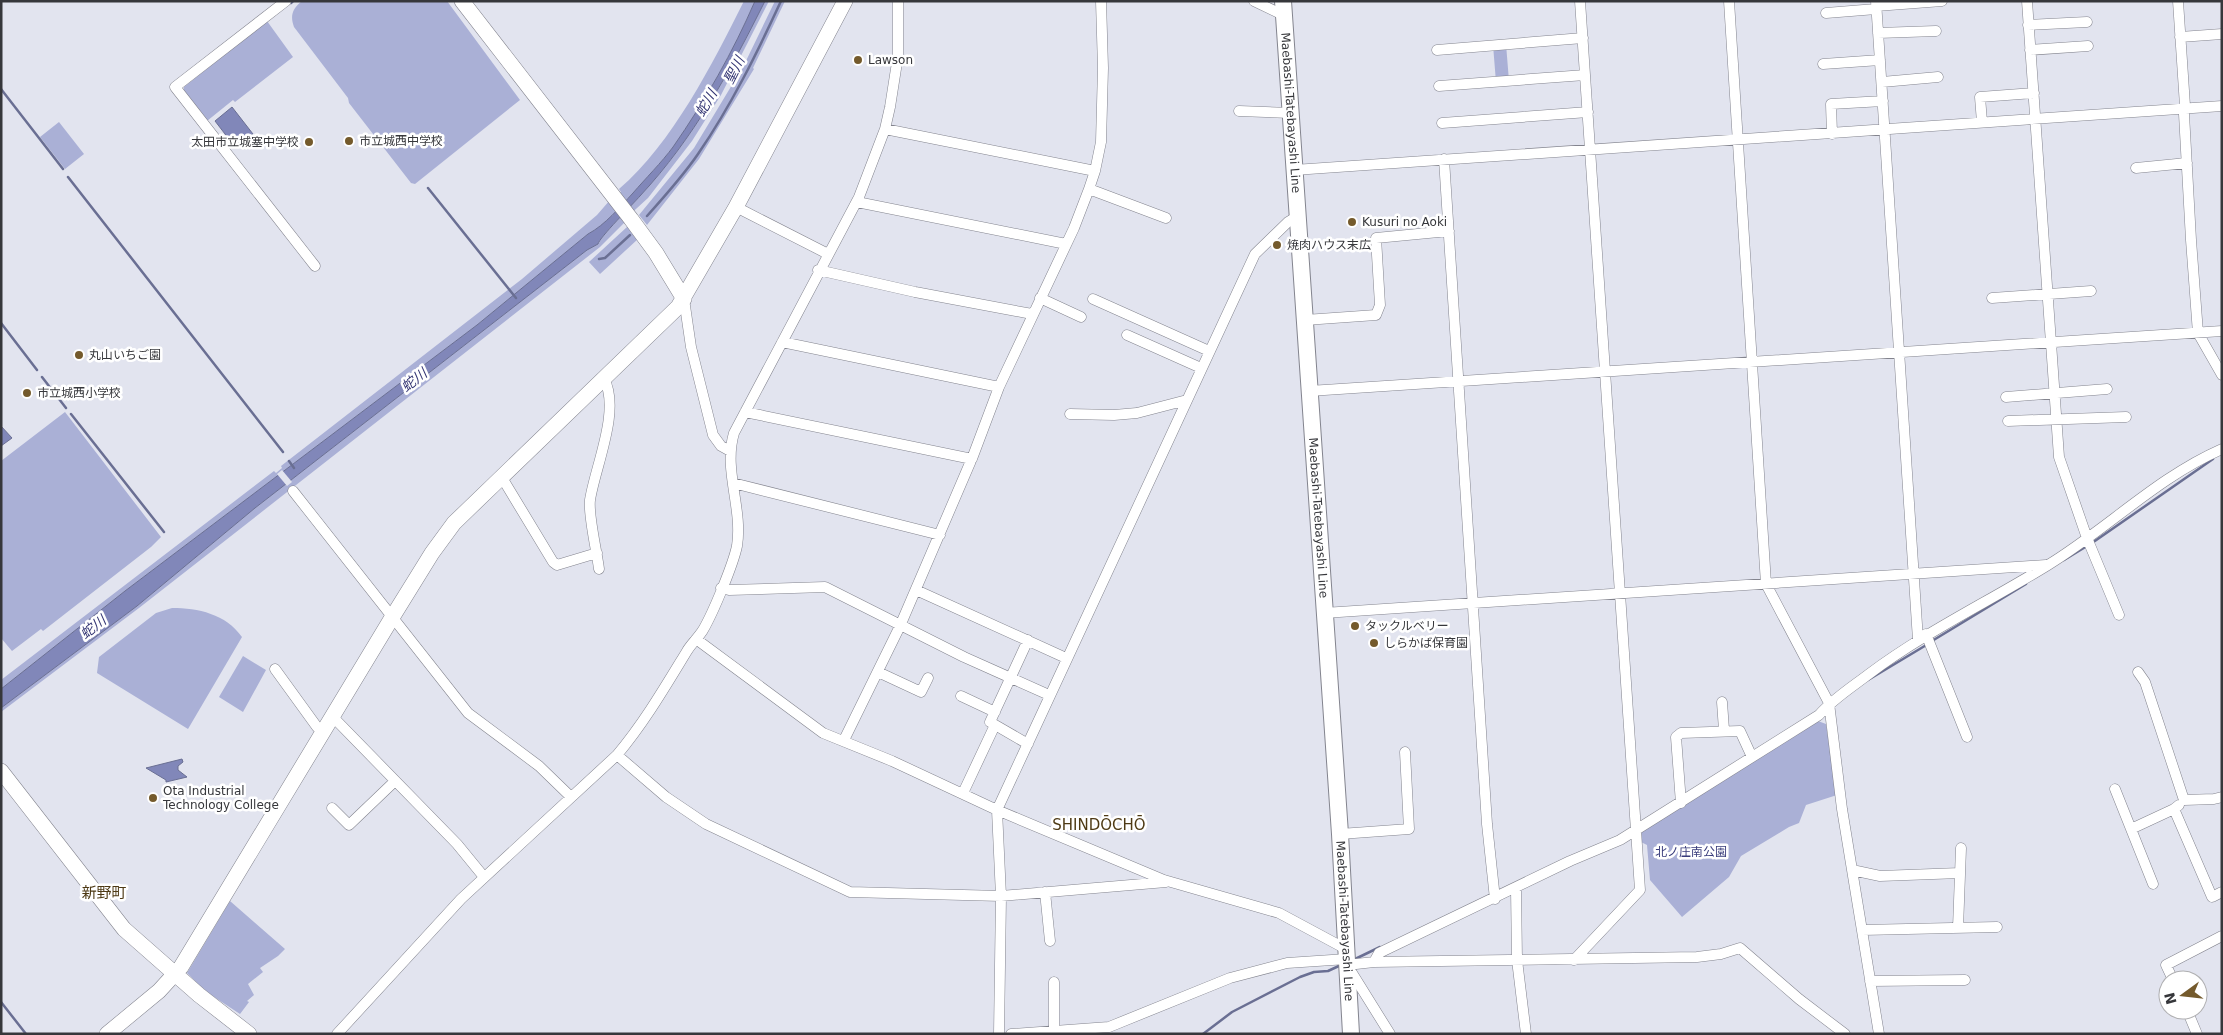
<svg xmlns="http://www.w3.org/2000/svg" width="2223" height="1035" font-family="'DejaVu Sans','Noto Sans JP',sans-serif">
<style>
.green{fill:#aab0d6}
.water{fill:#8187b9;stroke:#6a6f93}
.pier{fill:#e2e4ef}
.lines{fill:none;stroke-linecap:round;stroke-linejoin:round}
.stream{stroke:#6a6f93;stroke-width:2.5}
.street-casing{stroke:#83848e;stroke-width:11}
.secondary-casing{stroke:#83848e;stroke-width:16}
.primary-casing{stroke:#83848e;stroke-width:18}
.street{stroke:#fff;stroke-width:10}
.secondary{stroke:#fff;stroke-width:15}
.primary{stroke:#fff;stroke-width:16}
.poi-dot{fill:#745a2c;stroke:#fff;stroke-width:2}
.labels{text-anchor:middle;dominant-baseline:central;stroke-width:5;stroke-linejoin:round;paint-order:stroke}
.poi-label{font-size:12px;fill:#36373b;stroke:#fff;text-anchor:start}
.street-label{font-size:12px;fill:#36373b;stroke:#fff}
.park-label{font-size:12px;fill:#393c7b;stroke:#fff}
.water-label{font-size:14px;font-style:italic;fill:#333573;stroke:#fff}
.quarter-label{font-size:15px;fill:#4e3a15;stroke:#fff}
</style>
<rect width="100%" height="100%" fill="#e2e4ef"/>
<!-- green -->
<path class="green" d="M 302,1 L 447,1 L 520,100 L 415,184 L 411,183 L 349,103 L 348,98 L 294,27 C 290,16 292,9 302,1 Z
M 744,1 L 755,1 C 733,52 705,101 673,147 C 662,162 645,179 633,193 C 620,207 605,225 588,234 L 477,325 L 125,591 L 1,689 L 1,680 L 274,471 L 276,473 L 282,468 L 281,466 L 522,279 L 597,215 L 610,200 L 612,201 L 621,192 L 619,189 C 672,144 713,63 744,1 Z
M 765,1 L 769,1 L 721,95 L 692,141 L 648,198 L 625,219 L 626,221 L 600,247 L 139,608 L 1,712 L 1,708 L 137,606 L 255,508 L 587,250 L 598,244 C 599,238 633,204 640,196 C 694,138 730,71 765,1 Z
M 775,1 L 785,1 L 753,68 L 754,69 L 699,159 L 647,225 L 639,215 L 694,148 L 744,65 Z
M 267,21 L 293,57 L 235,102 L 233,100 L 207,121 L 184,91 L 184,87 Z
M 1506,44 L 1509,81 L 1496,82 L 1493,45 Z
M 59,122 L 84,154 L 65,169 L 40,137 Z
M 627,227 L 632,227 L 638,239 L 600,274 L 589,262 Z
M 65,412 L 161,537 L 151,547 L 43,631 L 41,629 L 12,651 L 1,638 L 1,461 Z
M 172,608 C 198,608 226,614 242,637 L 188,729 L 97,673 L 99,657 L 156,613 Z
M 243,656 L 266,670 L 243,712 L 219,697 Z
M 1818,721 L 1826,724 L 1837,795 L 1806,805 L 1799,823 L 1789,827 L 1741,856 L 1729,877 L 1682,917 L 1650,880 L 1647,845 L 1639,841 L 1640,832 Z
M 230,901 L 285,949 L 278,956 L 260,968 L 263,972 L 248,984 L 254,995 L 247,1001 L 249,1002 L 240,1014 L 205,991 L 187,973 Z"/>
<!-- water -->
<path class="water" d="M 755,1 L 765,1 C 730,71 694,138 640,196 C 633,204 599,238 598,244 L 587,250 L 255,508 L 137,606 L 1,708 L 1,689 L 125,591 L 477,325 L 588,234 C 605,225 620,207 633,193 C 645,179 662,162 673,147 C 705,101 733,52 755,1 Z
M 232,107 L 253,134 L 235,147 L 215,121 Z
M 1,426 L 12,438 L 1,446 Z
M 182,759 L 183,762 L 178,766 L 178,770 L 187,777 L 166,782 L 166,780 L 146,768 Z"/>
<!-- pier -->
<path class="pier" d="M 282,470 L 292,482 L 287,486 L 277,474 Z"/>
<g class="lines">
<!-- stream -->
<path class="stream" d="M 291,3 L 293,1
M 1,89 L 63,169
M 68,177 L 283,452
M 428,188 L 516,298
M 647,216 C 665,196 683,176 698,154 C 731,106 757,53 781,1
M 599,259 L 605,258 L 630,235
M 1,323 L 37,370
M 42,377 L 66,408
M 71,414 L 164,532
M 289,461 L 294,468
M 2092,543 L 2213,459
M 2064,560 L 2087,546
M 1932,641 L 2026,584
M 1868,680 L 1928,644
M 1353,960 L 1380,947
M 1,1002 L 26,1034
M 1203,1034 L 1232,1012 L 1300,977 L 1314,972 L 1328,971 L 1341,965"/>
<defs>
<path id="street" d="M 286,1 L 175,87 L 315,266
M 1254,1 L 1283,15
M 1729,1 L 1766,584 L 1829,703 L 1842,809 L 1879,1034
M 1876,1 L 1918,640
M 2027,1 L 2059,457 L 2087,538 L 2119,615
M 2178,1 L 2185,106 L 2184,114 L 2191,240 L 2198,333 L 2222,375
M 1876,6 L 1942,1
M 1826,13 L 1876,9
M 2028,25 L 2087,22
M 1878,33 L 1936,31
M 2180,37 L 2222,34
M 1437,50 L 1583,38
M 2030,50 L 2088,46
M 1823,64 L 1880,60
M 1882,82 L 1938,77
M 1439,86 L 1585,75
M 1239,111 L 1291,113
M 1982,122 L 1980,97 L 2034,93
M 1442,123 L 1588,112
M 885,129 L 1095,171
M 1832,134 L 1831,104 L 1883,101
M 1444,159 L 1487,824 L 1495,899
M 2136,168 L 2187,163
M 1294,170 L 2222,106
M 1089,189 L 1166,218
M 857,202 L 1066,244
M 736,207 L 828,254
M 818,270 L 915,292 L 1032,314
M 1040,298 L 1081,317
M 1992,298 L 2091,291
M 684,299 L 691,347 L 713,435 L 721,446 L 730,451
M 1093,299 L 1209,351
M 1305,320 L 1376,315 L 1380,305 L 1376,238 L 1449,231
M 1127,335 L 1201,368
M 782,342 L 999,387
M 1309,391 L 2222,331
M 2006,397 L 2107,389
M 745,412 L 972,459
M 1070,414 L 1114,415 L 1137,413 L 1187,400
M 2008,421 L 2126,417
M 501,476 L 553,562 L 557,565 L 597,553
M 733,483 L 940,535
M 293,491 L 468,713 L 539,766 L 571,797
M 599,569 C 597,552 588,515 590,500 C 595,467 621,410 604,379
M 721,588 L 729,590 L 825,587 L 964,657 L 1049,695
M 916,590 L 1066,658
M 1324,613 L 2046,565
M 1926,634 L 1967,737
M 696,639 L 823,733 L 892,761 L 997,810 L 1164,880 L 1279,913 L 1346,949
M 275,669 L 317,727 L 324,732
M 878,672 L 921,692 L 928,678
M 2138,672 L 2145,682 L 2184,800 L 2214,799 L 2222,797
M 961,696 L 995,712
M 1722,702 L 1724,730
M 333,717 L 457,844 L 484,877
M 844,740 L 900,626 L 973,456 L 999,387 L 1074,228 L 1089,189 L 1095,171 L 1101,142 L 1103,68 L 1101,1
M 1028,744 L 990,722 L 1028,640
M 617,755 L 666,797 L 706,824 L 850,892 L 1001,896 L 1166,882
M 2115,789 L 2153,884
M 963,793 L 995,725
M 1681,803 L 1676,737 L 1681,733 L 1740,731 L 1752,757
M 332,808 L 349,825 L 395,781
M 2174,809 L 2212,897 L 2222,892
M 2131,829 L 2174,809 L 2179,805
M 1340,834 L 1409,829 L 1405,752
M 1852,870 L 1880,876 L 1960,873
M 1516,889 L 1517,960 L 1526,1034
M 1045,892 L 1050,941
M 1958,928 L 1961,848
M 1862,930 L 1997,927
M 1574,960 L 1640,890 L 1580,1
M 1374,962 L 1379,953 L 1570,861 L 1620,840 L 1819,715 C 1833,699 1852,687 1869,674 C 1925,632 1988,602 2048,565 C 2107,529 2158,477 2222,449
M 2173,980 L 2166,965 L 2222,936
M 1870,981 L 1965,980
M 2187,1010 L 2197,1034
M 1054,1032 L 1054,982
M 337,1034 L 461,899 L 617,755 C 644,723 665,687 687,651 C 691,644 698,638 703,630 C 713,613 733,565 737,546 C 743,508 723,470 734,433 L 859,197 L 885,129 L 890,107 L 898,56 L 898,1
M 999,1034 L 1001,896 L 997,810 L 1255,254 L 1288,222 L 1298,216
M 1011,1034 L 1109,1027 L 1230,978 L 1287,963 L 1347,959
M 1390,1034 L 1347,965 L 1374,962 L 1697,957 L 1721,954 L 1740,948 L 1799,999 L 1845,1034"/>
<path id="secondary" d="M 462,1 L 631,219 L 656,253 L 684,299
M 1,771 L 124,929 L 199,995 L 249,1034
M 107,1034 L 159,991 L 181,967 L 393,616 L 432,553 L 454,523 L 678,307 L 736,207 L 845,1"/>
<g id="primary">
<path id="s1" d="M 1283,1 L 1340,834 L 1351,1034"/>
</g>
</defs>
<!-- street casing -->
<use href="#street" class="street-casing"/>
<!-- secondary casing -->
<use href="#secondary" class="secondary-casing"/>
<!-- primary casing -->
<use href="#primary" class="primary-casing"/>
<!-- street -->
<use href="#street" class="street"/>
<!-- secondary -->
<use href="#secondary" class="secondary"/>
<!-- primary -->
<use href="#primary" class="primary"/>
</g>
<!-- markers -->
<g class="poi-dot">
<circle cx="858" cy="60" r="5"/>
<circle cx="349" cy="141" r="5"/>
<circle cx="309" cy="142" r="5"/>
<circle cx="1352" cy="222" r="5"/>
<circle cx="1277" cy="245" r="5"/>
<circle cx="79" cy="355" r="5"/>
<circle cx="27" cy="393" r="5"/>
<circle cx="1355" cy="626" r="5"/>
<circle cx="1374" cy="643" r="5"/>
<circle cx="153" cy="798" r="5"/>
</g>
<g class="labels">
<!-- poi labels -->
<g class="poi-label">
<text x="868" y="60">Lawson</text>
<text x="359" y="141">市立城西中学校</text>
<text x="299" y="142" text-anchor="end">太田市立城塞中学校</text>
<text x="1362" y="222">Kusuri no Aoki</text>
<text x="1287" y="245">焼肉ハウス末広</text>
<text x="89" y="355">丸山いちご園</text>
<text x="37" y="393">市立城西小学校</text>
<text x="1365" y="626">タックルベリー</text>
<text x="1384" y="643">しらかば保育園</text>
<text x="163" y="791">Ota Industrial<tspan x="163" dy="14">Technology College</tspan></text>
</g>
<!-- street labels -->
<g class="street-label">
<text stroke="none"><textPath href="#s1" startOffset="112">Maebashi-Tatebayashi Line</textPath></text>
<text stroke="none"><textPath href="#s1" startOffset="518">Maebashi-Tatebayashi Line</textPath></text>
<text stroke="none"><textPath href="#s1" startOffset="922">Maebashi-Tatebayashi Line</textPath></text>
</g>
<!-- park labels -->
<g class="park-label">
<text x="1691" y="852">北ノ庄南公園</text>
</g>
<!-- water labels -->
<g class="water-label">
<text transform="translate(734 70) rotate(-63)">聖川</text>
<text transform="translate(706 103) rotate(-60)">蛇川</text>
<text transform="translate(414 380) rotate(-38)">蛇川</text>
<text transform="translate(93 627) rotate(-38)">蛇川</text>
</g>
<!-- quarter labels -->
<g class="quarter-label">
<text x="1099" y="825">SHINDŌCHŌ</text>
<text x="104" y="893">新野町</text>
</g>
</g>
<!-- border -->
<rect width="2223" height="1035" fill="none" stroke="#36373b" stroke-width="5"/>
<!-- north arrow -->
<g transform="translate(2183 995) rotate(255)"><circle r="24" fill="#ffffff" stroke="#afafb1"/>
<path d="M0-4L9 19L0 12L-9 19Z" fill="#745a2c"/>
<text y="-8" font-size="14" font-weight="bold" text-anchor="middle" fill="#36373b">N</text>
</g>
</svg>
